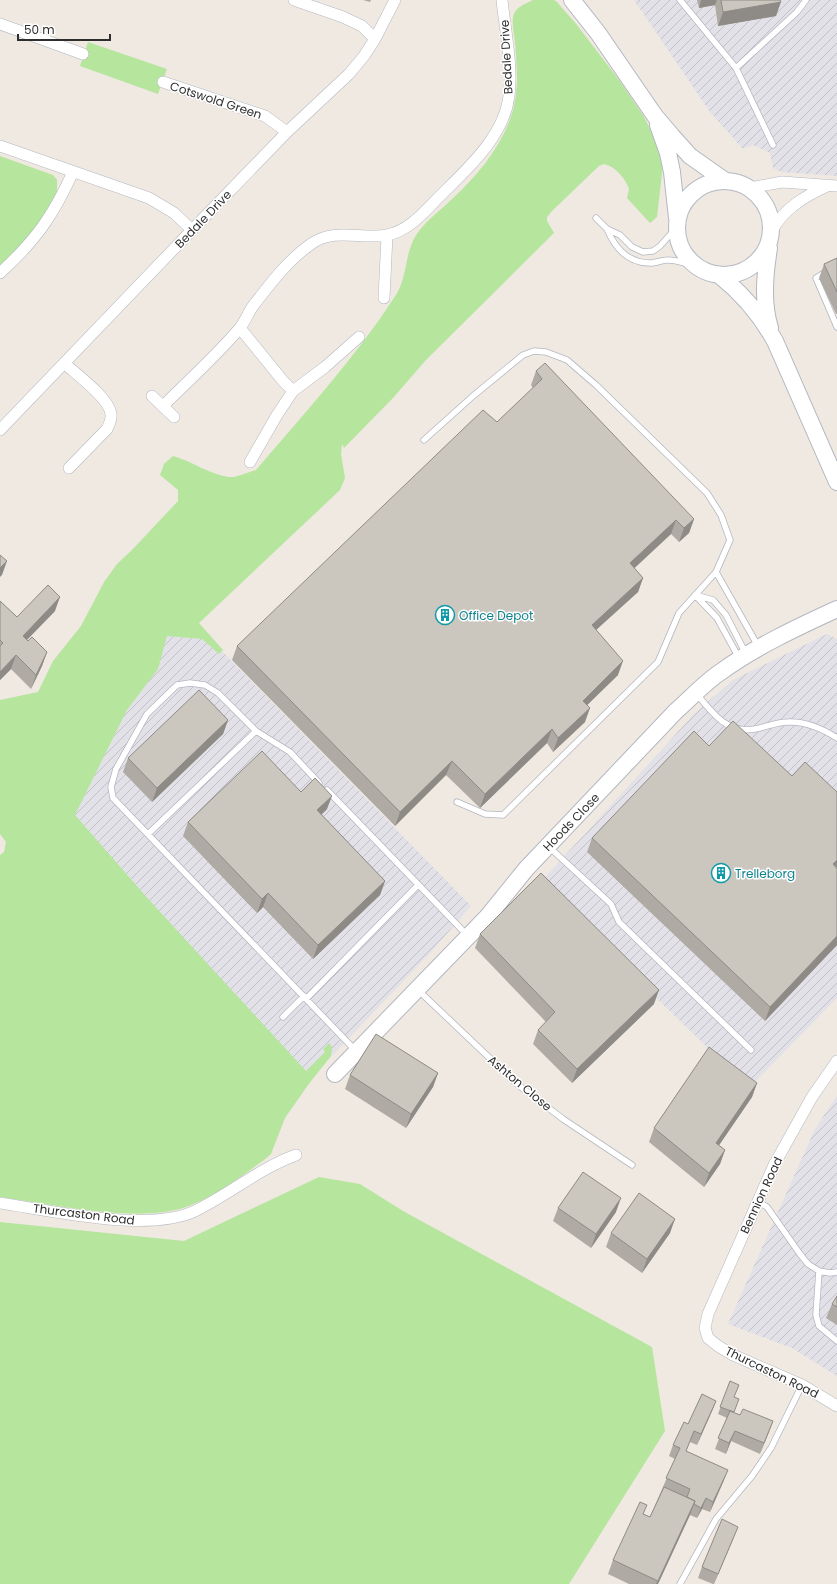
<svg xmlns="http://www.w3.org/2000/svg" width="837" height="1584" font-family="Poppins,sans-serif">
<style>
.industrial{fill:url(#industrial-furrows)}
.grass{fill:#b6e59e}
.lines{fill:none;stroke-linecap:round;stroke-linejoin:round}
.lane-casing{stroke:#b4b7c1;stroke-width:7}
.street-casing{stroke:#b4b7c1;stroke-width:12}
.secondary-casing{stroke:#b4b7c1;stroke-width:18}
.lane{stroke:#fff;stroke-width:5.5}
.street{stroke:#fff;stroke-width:11}
.secondary{stroke:#fff;stroke-width:16}
.wall{fill:#afaba4}
.shaded-wall{fill:#8e8b86}
.building{fill:#cbc7bf;stroke:#8e8b86}
.labels{text-anchor:middle;dominant-baseline:central;stroke-width:3;stroke-linejoin:round;paint-order:stroke}
.street-label{font-size:12px;fill:#2e2e2e;stroke:#fff}
.culture-label{font-size:12px;fill:#0d838f;stroke:#fff;text-anchor:start}
</style>
<defs>
<pattern id="industrial-furrows" width="10" height="10" patternUnits="userSpaceOnUse"><rect width="10" height="10" fill="#e3e1e8"/><path d="M-1 1l2-2M0 10L10 0M9 11l2-2" fill="none" stroke="#c3c1c7"/></pattern>
</defs>
<rect width="100%" height="100%" fill="#efe9e1"/>
<!-- industrial -->
<path class="industrial" d="M 634,0 L 837,0 L 837,176 L 782,172 L 773,168 L 770,153 L 753,145 L 743,149 L 710,112 Z
M 183,611 L 471,906 L 432,951 L 311,1078 L 39,791 Z
M 827,634 L 837,639 L 837,998 L 749,1088 L 539,884 L 695,713 L 733,680 Z
M 837,1096 L 837,1376 L 792,1348 L 728,1324 L 815,1129 Z"/>
<!-- grass -->
<path class="grass" d="M 533,0 L 554,0 L 557,2 L 577,25 L 619,80 L 643,115 L 657,142 L 663,165 L 657,217 L 650,223 L 627,198 L 629,189 C 625,178 615,166 604,164 L 599,166 L 552,211 L 547,217 L 547,221 L 554,233 L 426,360 L 393,398 L 344,448 L 342,444 L 341,454 L 345,478 L 340,490 L 199,623 L 223,650 L 219,654 L 202,639 L 167,636 L 158,669 L 127,710 L 75,815 L 150,901 L 306,1071 L 325,1052 L 323,1049 L 329,1043 L 332,1047 L 331,1056 L 308,1085 L 285,1118 L 271,1154 L 264,1160 C 240,1177 215,1197 186,1207 C 137,1224 52,1204 0,1197 L 0,855 L 4,852 L 6,842 L 0,834 L 0,700 L 38,692 L 53,661 L 81,626 L 104,582 L 117,564 L 132,550 L 178,501 L 178,490 L 160,475 L 164,464 L 173,456 C 191,461 211,475 229,477 C 236,478 248,472 256,470 C 303,415 354,359 394,298 C 409,277 403,252 419,231 C 428,219 441,210 452,199 C 475,178 497,152 509,122 C 520,95 517,70 515,42 C 514,34 512,25 513,17 C 515,7 525,4 533,0 Z
M 88,42 L 167,69 L 158,94 L 80,66 Z
M 0,156 L 53,175 L 57,180 L 57,196 L 34,233 L 0,267 Z
M 319,1177 L 360,1184 L 403,1211 L 652,1347 L 665,1431 L 569,1584 L 0,1584 L 0,1222 L 184,1241 Z"/>
<g class="lines">
<defs>
<path id="lane" d="M 680,0 L 736,68 L 773,145
M 736,68 L 797,12 L 806,0
M 596,218 L 607,229 L 620,235 L 632,247 L 643,252 L 653,251 L 660,246 L 677,227
M 607,229 C 615,248 628,263 650,263 C 656,263 662,260 668,260 C 681,260 692,266 703,271
M 837,265 L 816,278 L 837,327
M 424,440 L 473,396 L 523,355 L 534,351 L 546,352 L 567,360 L 596,385 L 707,493 L 721,515 L 730,540 L 716,572 L 758,646
M 695,595 L 713,600 L 726,615 L 746,654
M 695,595 L 717,618 L 739,658
M 696,693 C 712,713 727,734 755,729 C 766,727 777,722 788,722 C 806,721 823,729 837,738
M 319,783 L 290,752 L 256,731 L 218,693 L 205,685 L 190,683 L 177,685 L 147,714 L 116,769 L 111,787 L 113,798 L 356,1051
M 327,790 L 467,935
M 457,802 L 485,814 L 503,815 L 658,662 L 679,613 L 716,572
M 148,834 L 256,731
M 548,846 L 611,904 L 619,922 L 751,1050
M 418,990 L 517,1084 L 563,1119 L 632,1165
M 306,999 L 418,885
M 283,1017 L 304,996
M 757,1201 L 767,1207 L 800,1254 L 808,1264 L 819,1271 L 816,1315 L 819,1326 L 837,1341
M 819,1271 L 830,1273 L 837,1272
M 680,1584 L 716,1519 L 752,1476 L 771,1448 L 802,1385"/>
<path id="street" d="M 294,0 L 343,17 L 362,26 L 375,39
M 0,24 L 83,54
M 163,82 L 265,116 L 287,132
M 0,146 L 149,198 L 174,213 L 192,230
M 750,188 L 782,182 L 837,186
M 772,231 C 783,209 805,196 827,186
M 0,273 C 36,240 53,216 73,172
M 384,298 L 387,236
M 240,328 L 283,381 L 293,391
M 64,363 C 76,374 109,398 111,414 C 112,420 109,424 107,429 L 69,468
M 152,396 L 174,417
M 163,406 C 188,381 216,356 239,329 C 245,322 248,313 253,306 C 270,284 288,260 311,244 C 335,227 362,240 387,235 C 409,231 425,211 440,196 C 467,169 504,137 509,96 C 513,68 505,29 502,0
M 0,430 L 192,230 L 287,132 L 349,74 L 364,56 L 375,39 L 395,0
M 250,462 L 277,415 L 293,391 L 325,367 L 359,337
M 837,1061 L 812,1097 L 774,1165 L 708,1314 L 705,1328 L 708,1338 L 718,1346 L 733,1355 L 802,1385 L 837,1406
M 0,1203 C 52,1211 148,1233 195,1211 C 230,1194 260,1168 296,1155"/>
<path id="secondary" d="M 572,0 L 598,33 L 655,116 L 672,136 L 690,156 L 724,180
M 658,125 L 668,153 L 672,172 L 677,218
M677 228a47 47 0 1 1 94 0a47 47 0 1 1-94 0Z
M 769,248 C 765,274 762,302 770,328
M 719,275 C 743,294 760,314 775,341 L 837,482
M 335,1074 L 488,916 L 526,869 L 676,711 C 691,698 705,682 722,671 C 755,647 800,626 837,609"/>
</defs>
<!-- lane casing -->
<use href="#lane" class="lane-casing"/>
<!-- street casing -->
<use href="#street" class="street-casing"/>
<!-- secondary casing -->
<use href="#secondary" class="secondary-casing"/>
<!-- lane -->
<use href="#lane" class="lane"/>
<!-- street -->
<use href="#street" class="street"/>
<!-- secondary -->
<use href="#secondary" class="secondary"/>
</g>
<!-- wall -->
<path class="wall" d="M 363,0 L 371,0 L 370,2 Z
M 697,0 L 780,0 L 776,16 L 718,26 L 715,5 L 699,8 Z
M 837,258 L 837,314 L 836,314 L 819,278 L 824,264 Z
M 536,371 L 694,519 L 689,533 L 679,542 L 671,534 L 634,568 L 643,578 L 638,592 L 596,630 L 618,675 L 587,705 L 585,722 L 553,752 L 547,743 L 480,808 L 446,775 L 395,826 L 232,660 L 237,646 L 497,422 L 533,388 L 531,385 Z
M 0,601 L 17,617 L 55,611 L 27,640 L 47,652 L 42,666 L 31,689 L 11,669 L 0,680 Z
M 228,720 L 223,734 L 152,802 L 123,772 L 128,758 Z
M 301,792 L 327,809 L 321,815 L 385,881 L 380,895 L 313,959 L 263,907 L 257,913 L 183,836 L 188,822 Z
M 592,838 L 837,945 L 765,1021 L 587,852 Z
M 480,934 L 654,1004 L 572,1083 L 533,1044 L 538,1030 L 546,1022 L 475,948 Z
M 438,1073 L 433,1087 L 406,1128 L 345,1089 L 350,1075 Z
M 757,1083 L 752,1097 L 719,1145 L 725,1150 L 720,1164 L 704,1187 L 649,1142 L 654,1128 Z
M 558,1208 L 616,1212 L 591,1248 L 553,1221 Z
M 611,1233 L 670,1233 L 642,1273 L 606,1247 Z
M 837,1296 L 837,1325 L 826,1318 L 832,1304 Z
M 730,1381 L 734,1397 L 734,1413 L 740,1415 L 773,1421 L 760,1454 L 731,1441 L 726,1454 L 715,1449 L 727,1418 L 718,1414 Z
M 716,1401 L 712,1411 L 697,1445 L 690,1442 L 686,1451 L 724,1480 L 710,1512 L 702,1509 L 697,1518 L 690,1515 L 658,1584 L 629,1584 L 608,1574 L 613,1560 L 643,1514 L 650,1517 L 675,1459 L 669,1456 L 673,1445 L 688,1424 Z
M 734,1537 L 714,1584 L 713,1584 L 698,1578 L 702,1567 Z"/>
<!-- shaded-wall -->
<path class="shaded-wall" d="M 701,0 L 717,0 L 715,5 L 699,8 Z
M 781,2 L 776,16 L 718,26 L 723,12 Z
M 694,519 L 689,533 L 679,542 L 684,528 Z
M 676,520 L 671,534 L 625,577 L 630,563 Z
M 7,561 L 2,575 L 0,577 L 0,568 Z
M 643,578 L 638,592 L 586,639 L 592,625 Z
M 60,597 L 55,611 L 18,649 L 23,636 Z
M 47,652 L 42,666 L 31,689 L 36,675 Z
M 16,655 L 11,669 L 0,680 L 0,672 Z
M 623,661 L 618,675 L 578,714 L 583,701 Z
M 590,708 L 585,722 L 553,752 L 558,738 Z
M 228,720 L 223,734 L 152,802 L 157,788 Z
M 552,729 L 547,743 L 480,808 L 485,794 Z
M 452,761 L 446,775 L 395,826 L 400,812 Z
M 332,796 L 327,809 L 312,824 L 317,810 Z
M 837,860 L 837,868 L 833,864 Z
M 385,881 L 380,895 L 313,959 L 318,945 Z
M 268,893 L 263,907 L 257,913 L 262,899 Z
M 837,936 L 837,945 L 765,1021 L 770,1007 Z
M 659,990 L 654,1004 L 572,1083 L 577,1069 Z
M 438,1073 L 433,1087 L 406,1128 L 411,1114 Z
M 757,1083 L 752,1097 L 711,1157 L 716,1143 Z
M 725,1150 L 720,1164 L 704,1187 L 709,1173 Z
M 621,1198 L 616,1212 L 591,1248 L 596,1234 Z
M 675,1219 L 670,1233 L 642,1273 L 647,1259 Z
M 716,1401 L 712,1411 L 697,1445 L 701,1434 Z
M 773,1421 L 769,1432 L 760,1454 L 764,1443 Z
M 735,1431 L 731,1441 L 726,1454 L 729,1443 Z
M 728,1470 L 724,1480 L 710,1512 L 713,1502 Z
M 706,1498 L 702,1509 L 697,1518 L 701,1508 Z
M 695,1501 L 690,1515 L 658,1584 L 656,1584 Z
M 738,1527 L 734,1537 L 714,1584 L 718,1574 Z"/>
<!-- building -->
<path class="building" d="M 721,0 L 780,0 L 781,2 L 723,12 Z
M 837,258 L 837,292 L 824,264 Z
M 545,363 L 694,519 L 684,528 L 676,520 L 630,563 L 643,578 L 592,625 L 623,661 L 583,701 L 590,708 L 558,738 L 552,729 L 485,794 L 452,761 L 400,812 L 237,646 L 483,410 L 497,422 L 542,379 L 536,371 Z
M 0,555 L 7,561 L 0,568 Z
M 48,585 L 60,597 L 23,636 L 28,641 L 32,637 L 47,652 L 36,675 L 16,655 L 0,672 L 0,646 L 3,643 L 0,640 L 0,601 L 17,617 Z
M 199,690 L 228,720 L 157,788 L 128,758 Z
M 733,721 L 792,776 L 805,762 L 837,792 L 837,860 L 833,864 L 837,869 L 837,936 L 770,1007 L 592,838 L 694,731 L 709,746 Z
M 262,751 L 301,792 L 315,778 L 332,796 L 317,810 L 385,881 L 318,945 L 268,893 L 262,899 L 188,822 Z
M 541,873 L 659,990 L 577,1069 L 538,1030 L 555,1012 L 480,934 Z
M 376,1034 L 438,1073 L 411,1114 L 350,1075 Z
M 709,1047 L 757,1083 L 716,1143 L 725,1150 L 709,1173 L 654,1128 Z
M 583,1172 L 621,1198 L 596,1234 L 558,1208 Z
M 639,1193 L 675,1219 L 647,1259 L 611,1233 Z
M 837,1296 L 837,1307 L 832,1304 Z
M 730,1381 L 739,1385 L 734,1397 L 739,1399 L 734,1412 L 720,1407 Z
M 702,1394 L 716,1401 L 701,1434 L 694,1431 L 686,1451 L 728,1470 L 713,1502 L 706,1498 L 701,1508 L 694,1504 L 695,1501 L 687,1497 L 690,1489 L 666,1478 L 680,1448 L 673,1445 L 684,1422 L 688,1424 Z
M 743,1409 L 773,1421 L 764,1443 L 735,1431 L 729,1443 L 718,1438 L 730,1411 L 740,1415 Z
M 664,1487 L 695,1501 L 658,1581 L 613,1560 L 640,1502 L 647,1505 L 643,1514 L 650,1517 Z
M 722,1519 L 738,1527 L 718,1574 L 702,1567 Z"/>
<!-- icons -->
<defs>
<symbol id="building-ring" viewBox="-11 -11 22 22"><circle r="9.5" fill="#fff" stroke="#0f9aa8" stroke-width="1.5"/><path d="M-4-6H4V6H1V3H-1V6H-4ZM-2.5-4.3h1.7v1.8h-1.7ZM.8-4.3h1.7v1.8H.8ZM-2.5-1h1.7V.8h-1.7ZM.8-1h1.7V.8H.8Z" fill="#0f9aa8"/></symbol>
</defs>
<g fill-rule="evenodd">
<use href="#building-ring" x="434" y="604" width="22" height="22"/>
<use href="#building-ring" x="710" y="862" width="22" height="22"/>
</g>
<g class="labels">
<!-- street labels -->
<g class="street-label">
<text transform="translate(506 57) rotate(-93)">Bedale Drive</text>
<text transform="translate(216 100) rotate(18)">Cotswold Green</text>
<text transform="translate(203 219) rotate(-46)">Bedale Drive</text>
<text transform="translate(571 822) rotate(-46)">Hoods Close</text>
<text transform="translate(520 1083) rotate(40)">Ashton Close</text>
<text transform="translate(761 1195) rotate(-65)">Bennion Road</text>
<text transform="translate(84 1214) rotate(7)">Thurcaston Road</text>
<text transform="translate(772 1372) rotate(26)">Thurcaston Road</text>
</g>
<!-- culture labels -->
<g class="culture-label">
<text x="459" y="615">Office Depot</text>
<text x="735" y="873">Trelleborg</text>
</g>
</g>
<!-- scale -->
<path d="M18 34v6h92v-6" fill="none" stroke="#2e2e2e" stroke-width="2"/>
<text x="24" y="34" font-size="12" fill="#2e2e2e" stroke="#ffffff" stroke-width="3" paint-order="stroke">50 m</text>
</svg>
